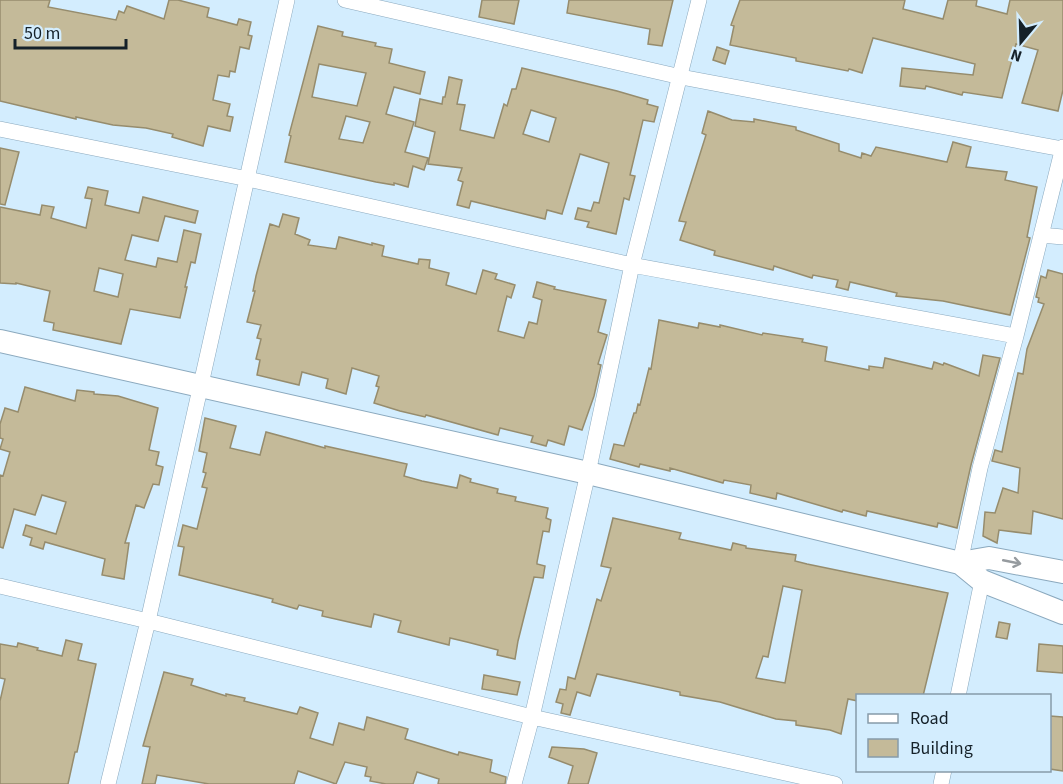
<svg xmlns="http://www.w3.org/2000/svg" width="1063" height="784" font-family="'Source Sans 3',sans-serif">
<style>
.building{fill:#c4ba99;stroke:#968c6d;stroke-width:1.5;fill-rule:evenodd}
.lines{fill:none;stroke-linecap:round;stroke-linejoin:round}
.minor-casing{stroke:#8ba9be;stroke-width:16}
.secondary-casing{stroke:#8ba9be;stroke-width:24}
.minor{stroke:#fff;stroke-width:15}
.secondary{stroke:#fff;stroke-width:22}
.oneway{stroke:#969b9f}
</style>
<rect width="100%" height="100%" fill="#d3edfe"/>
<!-- building -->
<path class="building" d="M 0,0 L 50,0 L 48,7 L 116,20 L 119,11 L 124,13 L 127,6 L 164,19 L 169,0 L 178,0 L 209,8 L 207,17 L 237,25 L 239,19 L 251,22 L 248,35 L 252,36 L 249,49 L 240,47 L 235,72 L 230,71 L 229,77 L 218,75 L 213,100 L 230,104 L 227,116 L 233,117 L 230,131 L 208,126 L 203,146 L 172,137 L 173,134 L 146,128 L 113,125 L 76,117 L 76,119 L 0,101 Z
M 482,0 L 519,0 L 514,24 L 479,17 Z
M 569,0 L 673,0 L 662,46 L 648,44 L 650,29 L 567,13 Z
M 740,0 L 905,0 L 903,9 L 943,19 L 948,0 L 977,0 L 976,6 L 1007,14 L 1010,0 L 1063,0 L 1063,90 L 1058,111 L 1022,103 L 1038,50 L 1016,44 L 1002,98 L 963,92 L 962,95 L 926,86 L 925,89 L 900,86 L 902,68 L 973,75 L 975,64 L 873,38 L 862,73 L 849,69 L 848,71 L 796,61 L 796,58 L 730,45 L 734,26 L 731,25 Z
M 318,26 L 343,32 L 342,36 L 376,43 L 375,46 L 392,49 L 389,63 L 425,72 L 420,94 L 394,87 L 386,114 L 414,122 L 405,152 L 428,158 L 424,170 L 413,166 L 408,187 L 394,183 L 394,185 L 376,182 L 285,162 L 291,136 L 289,135 ZM 319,64 L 366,73 L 357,106 L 312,97 ZM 346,116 L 370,122 L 363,143 L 339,139 Z
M 717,47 L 729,51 L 725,64 L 713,60 Z
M 522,68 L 617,91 L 648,100 L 647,104 L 658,107 L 654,122 L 643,120 L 630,175 L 635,176 L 629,200 L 624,198 L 616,234 L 587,227 L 589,222 L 575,219 L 578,208 L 591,211 L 594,202 L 599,203 L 609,163 L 580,154 L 562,214 L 547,210 L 545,219 L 471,201 L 469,208 L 457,205 L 463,182 L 458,180 L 462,168 L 428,164 L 435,132 L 415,126 L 420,99 L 442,104 L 443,97 L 445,97 L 449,77 L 462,80 L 457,104 L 465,105 L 460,130 L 494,138 L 504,104 L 507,106 L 512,89 L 516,89 ZM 531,110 L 556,118 L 549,142 L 523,134 Z
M 708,111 L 732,120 L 754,122 L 754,119 L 796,127 L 796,130 L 839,144 L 839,151 L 861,158 L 862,153 L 871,156 L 876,147 L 947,162 L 953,142 L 971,147 L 966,167 L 1007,172 L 1005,180 L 1037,187 L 1027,237 L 1030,238 L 1010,315 L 943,301 L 896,296 L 897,293 L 850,282 L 848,290 L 836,287 L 838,280 L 813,275 L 812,278 L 774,266 L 773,270 L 742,262 L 714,255 L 715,251 L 680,240 L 686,222 L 679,221 L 706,135 L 702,133 Z
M 0,148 L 19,152 L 5,205 L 0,204 Z
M 88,187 L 108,191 L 105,205 L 139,213 L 143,197 L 198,211 L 195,223 L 165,216 L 158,241 L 132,235 L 125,260 L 156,267 L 158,258 L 177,262 L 184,230 L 201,234 L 195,263 L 191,262 L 185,287 L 187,287 L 180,318 L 130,309 L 121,344 L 53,330 L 54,323 L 44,321 L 50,291 L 16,283 L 16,284 L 0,283 L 0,207 L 40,215 L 42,205 L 54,207 L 51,218 L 86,228 L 92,199 L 85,198 ZM 99,268 L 123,274 L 118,297 L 94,291 Z
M 283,214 L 299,218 L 295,234 L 310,240 L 308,245 L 336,249 L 339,237 L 372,245 L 372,243 L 384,246 L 382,256 L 418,264 L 419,259 L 430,260 L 429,268 L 449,273 L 446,285 L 476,294 L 483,270 L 497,274 L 495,279 L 515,285 L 511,298 L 507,296 L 498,331 L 524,338 L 529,322 L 537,324 L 542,300 L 533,297 L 537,282 L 555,287 L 554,289 L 606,300 L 598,332 L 607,335 L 598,364 L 601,365 L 594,396 L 582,430 L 569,426 L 564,445 L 548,440 L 546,446 L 531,442 L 533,436 L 500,428 L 498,435 L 426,415 L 425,417 L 400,411 L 374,403 L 379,387 L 376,386 L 379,376 L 352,368 L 346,394 L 326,388 L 328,379 L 302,372 L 299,385 L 257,375 L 260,360 L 256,359 L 261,339 L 257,338 L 261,325 L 247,322 L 255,291 L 253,291 L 256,276 L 270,224 L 279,227 Z
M 1048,270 L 1063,274 L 1063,519 L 1033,511 L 1031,534 L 999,530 L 997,543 L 983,536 L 985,512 L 995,513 L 1003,488 L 1018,493 L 1020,468 L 992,461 L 995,450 L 1002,452 L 1018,373 L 1023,374 L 1027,349 L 1044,304 L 1038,302 L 1039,298 L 1036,297 L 1041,276 L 1046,278 Z
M 659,320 L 698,328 L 699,323 L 720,327 L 720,325 L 762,335 L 763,333 L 803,339 L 802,342 L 827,347 L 825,361 L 869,370 L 869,366 L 883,368 L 885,358 L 932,369 L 934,362 L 943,365 L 944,363 L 979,376 L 983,355 L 1000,358 L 971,465 L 957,528 L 938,523 L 937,527 L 867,511 L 866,516 L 843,510 L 842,512 L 777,493 L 776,499 L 750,493 L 751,485 L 724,480 L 723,483 L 670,468 L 670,471 L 640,464 L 639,467 L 610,459 L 614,444 L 624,446 L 634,413 L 636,413 L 638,404 L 640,405 L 649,368 L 651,369 Z
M 25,387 L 75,401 L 77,390 L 94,392 L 94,394 L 118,396 L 158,408 L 149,450 L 159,452 L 156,465 L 163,467 L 159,485 L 153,484 L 144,508 L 136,505 L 125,543 L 129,543 L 124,579 L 102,575 L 105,559 L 45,542 L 43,549 L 30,545 L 32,538 L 23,535 L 26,525 L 56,534 L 66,502 L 42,495 L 35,515 L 14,509 L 3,548 L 0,547 L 0,475 L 3,476 L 10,452 L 0,449 L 3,439 L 0,438 L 0,424 L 5,408 L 18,412 Z
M 205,418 L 236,426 L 230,448 L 260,455 L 266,432 L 325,448 L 325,446 L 407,464 L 404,476 L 422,481 L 457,488 L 460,475 L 471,479 L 470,482 L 498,489 L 497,493 L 516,497 L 515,501 L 548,508 L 546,518 L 551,520 L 549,532 L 543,531 L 537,562 L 537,564 L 545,566 L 543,578 L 534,577 L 518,641 L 515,659 L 497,655 L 498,650 L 467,642 L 450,638 L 449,645 L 398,632 L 401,621 L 374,614 L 371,627 L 322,616 L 323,611 L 299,605 L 297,609 L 272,602 L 273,599 L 179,575 L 184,547 L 178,546 L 183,525 L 197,529 L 207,488 L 202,487 L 206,473 L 203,472 L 207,453 L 199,451 Z
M 613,518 L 681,533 L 679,539 L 731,550 L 733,543 L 746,546 L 746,548 L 796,555 L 795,561 L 807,564 L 948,593 L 923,696 L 858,696 L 858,701 L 848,699 L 841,734 L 830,730 L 796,725 L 796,721 L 776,719 L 720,702 L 680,695 L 680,692 L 597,674 L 590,696 L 577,692 L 570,715 L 561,713 L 563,704 L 556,702 L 560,689 L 566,690 L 568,677 L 575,679 L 597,599 L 601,601 L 611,568 L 601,566 ZM 783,586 L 802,590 L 785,683 L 756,678 L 763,656 L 768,657 Z
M 999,622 L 1010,624 L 1007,639 L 996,637 Z
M 66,640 L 82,644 L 78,660 L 96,664 L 77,752 L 75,752 L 68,784 L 0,784 L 0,701 L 5,679 L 0,678 L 0,644 L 17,647 L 18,643 L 38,648 L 37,650 L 62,656 Z
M 1039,644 L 1063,646 L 1063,673 L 1037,671 Z
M 164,672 L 193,679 L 191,685 L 226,696 L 226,694 L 245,698 L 244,701 L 297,714 L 300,707 L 318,713 L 310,738 L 333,745 L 339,723 L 364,730 L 367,717 L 408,729 L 405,739 L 458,755 L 459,752 L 492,760 L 490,772 L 506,777 L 505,784 L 438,784 L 439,779 L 417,772 L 413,784 L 386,784 L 370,781 L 371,777 L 365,776 L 367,767 L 345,762 L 336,784 L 298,771 L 294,784 L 209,784 L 157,775 L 155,784 L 142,784 L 150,747 L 143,746 Z
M 484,675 L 520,682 L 517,695 L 482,689 Z
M 1050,716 L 1063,717 L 1063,771 L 1050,769 Z
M 552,747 L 584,749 L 597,753 L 588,784 L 568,784 L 573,766 L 549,757 Z"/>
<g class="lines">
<defs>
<path id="minor" d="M 345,0 L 681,77 L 1062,149
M 0,129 L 248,179 L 632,265 L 1016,336
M 1041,235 L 1063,237
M 960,563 L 980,468 L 1016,336 L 1063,147
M 0,586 L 148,621 L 532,717 L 835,784
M 958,696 L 982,581
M 108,784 L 148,621 L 287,0
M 514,784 L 532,717 L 588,473 L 632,265 L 699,0
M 941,784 L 944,770"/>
<path id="secondary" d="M 0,341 L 588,473 L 960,563 L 989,558 L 1063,572
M 960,563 L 982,581 L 1063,613"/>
</defs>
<!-- minor casing -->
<use href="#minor" class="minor-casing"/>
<!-- secondary casing -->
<use href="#secondary" class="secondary-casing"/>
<!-- minor -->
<use href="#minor" class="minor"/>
<!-- secondary -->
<use href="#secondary" class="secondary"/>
</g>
<!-- one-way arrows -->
<defs><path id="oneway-shaft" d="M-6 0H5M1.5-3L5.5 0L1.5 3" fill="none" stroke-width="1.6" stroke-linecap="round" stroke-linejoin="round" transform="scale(1.5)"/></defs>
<use class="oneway" href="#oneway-shaft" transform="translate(1012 562) rotate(11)"/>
<!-- legend -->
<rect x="856" y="694" width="195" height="78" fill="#d3edfe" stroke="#879ba9" stroke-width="1.5"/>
<rect x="868" y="714" width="30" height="9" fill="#ffffff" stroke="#879ba9" stroke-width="1.5"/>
<text x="910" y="724" font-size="18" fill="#152129">Road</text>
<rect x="868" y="739" width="30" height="18" fill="#c4ba99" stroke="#879ba9" stroke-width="1.5"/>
<text x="910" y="754" font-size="18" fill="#152129">Building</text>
<!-- north arrow -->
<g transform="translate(1021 42) rotate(199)" stroke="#d3edfe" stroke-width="4.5" paint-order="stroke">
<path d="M0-4.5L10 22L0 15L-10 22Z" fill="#152129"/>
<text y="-9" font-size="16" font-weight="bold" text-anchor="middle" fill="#152129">N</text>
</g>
<!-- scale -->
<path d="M15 39v9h111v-9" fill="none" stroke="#152129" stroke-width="3"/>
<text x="24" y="39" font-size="18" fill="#152129" stroke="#d3edfe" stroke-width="4.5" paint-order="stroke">50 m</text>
</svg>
